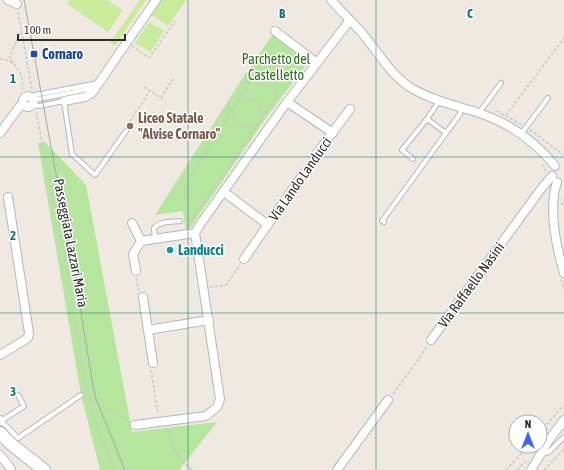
<svg xmlns="http://www.w3.org/2000/svg" width="564" height="470" font-family="'Asap Condensed',sans-serif">
<style>
.green{fill:#b6e59e}
.pitch{fill:#c9ec9a}
.lines{fill:none;stroke-linecap:round;stroke-linejoin:round}
.lane-casing{stroke:#b4b7c1;stroke-width:6}
.street-casing{stroke:#b4b7c1;stroke-width:10}
.secondary-casing{stroke:#b4b7c1;stroke-width:14}
.path{stroke:#c9c9c9;stroke-width:1.5;stroke-dasharray:3 2;stroke-linecap:butt}
.lane{stroke:#fff;stroke-width:4}
.street{stroke:#fff;stroke-width:8}
.secondary{stroke:#fff;stroke-width:12}
.tram{stroke:#a3a6b8;stroke-width:1}
.grid{fill:none;stroke:#0f766e;stroke-width:1;stroke-opacity:0.55}
.transit-dot{fill:#1a4fb4;stroke:#fff;stroke-width:1.5}
.education-dot{fill:#8d6e63;stroke:#fff;stroke-width:1.5}
.culture-dot{fill:#0f9aa8;stroke:#fff;stroke-width:1.5}
.labels{text-anchor:middle;dominant-baseline:central;stroke-width:3;stroke-linejoin:round;paint-order:stroke}
.transit-label{font-size:14px;font-weight:bold;fill:#164399;stroke:#fff;text-anchor:start}
.park-label{font-size:14px;fill:#2c6e1b;stroke:#fff}
.education-label{font-size:14px;font-weight:bold;fill:#785e54;stroke:#fff;text-anchor:start}
.street-label{font-size:14px;fill:#2e2e2e;stroke:#fff}
.culture-label{font-size:14px;font-weight:bold;fill:#0d838f;stroke:#fff;text-anchor:start}
.grid-label{font-size:13px;text-anchor:middle;font-weight:bold;fill:#0f766e;stroke:#fff;stroke-width:3;stroke-linejoin:round;paint-order:stroke}
</style>
<rect width="100%" height="100%" fill="#efe9e1"/>
<!-- green -->
<path class="green" d="M 273,34 L 306,59 L 306,65 L 268,115 L 190,228 L 186,229 L 185,226 L 183,211 L 155,215 L 242,79 Z
M 45,142 L 86,185 L 132,432 L 217,422 L 179,470 L 100,470 L 81,395 L 38,143 Z"/>
<!-- pitch -->
<path class="pitch" d="M 70,0 L 108,0 L 123,10 L 108,32 L 67,4 Z
M 140,0 L 146,0 L 115,46 L 110,43 Z
M 160,0 L 186,0 L 168,26 L 150,14 Z
M 149,22 L 164,31 L 150,52 L 135,43 Z"/>
<g class="lines">
<defs>
<path id="lane" d="M 30,96 L 98,83
M 34,100 L 94,88
M 32,105 L 39,106 L 64,101 L 72,154 L 95,175 L 126,131
M 479,113 L 501,83
M 427,119 L 446,133
M 521,134 L 548,98
M 413,159 L 402,150 L 427,119 L 439,101
M 384,222 L 382,221 L 446,133 L 460,114 L 461,108
M 155,239 L 154,228 C 160,221 171,222 180,221
M 18,395 L 24,406 L 1,421 L 18,438 L 81,395
M 542,454 L 549,452 L 564,437"/>
<path id="street" d="M 8,0 L 17,4
M 331,0 C 341,11 352,22 362,33 C 377,51 389,72 408,86 C 430,100 454,105 479,113 C 509,123 535,141 555,166
M 275,31 L 317,63
M 64,101 L 85,97 L 92,93 L 156,0
M 287,102 L 333,133
M 0,133 L 20,106 L 23,104 L 23,100 L 25,97 L 29,96 L 34,100 C 34,104 32,107 27,107 L 23,104
M 315,156 L 350,109
M 557,182 C 548,210 556,246 564,273
M 224,192 L 268,225
M 132,223 L 141,241 L 133,254 L 136,271
M 141,241 L 195,233
M 244,259 L 303,174
M 143,297 L 153,363
M 148,330 L 209,320
M 431,340 L 541,189 L 552,176
M 0,355 L 28,338 L 29,333 L 8,197
M 0,420 L 1,421
M 135,425 L 206,416 L 217,407 L 220,399 L 195,233 L 199,226 L 287,102 L 350,20
M 0,455 L 11,469
M 337,470 L 388,400
M 531,470 L 549,440 L 564,420"/>
<path id="secondary" d="M 0,433 L 11,444 L 44,470"/>
</defs>
<!-- lane casing -->
<use href="#lane" class="lane-casing"/>
<!-- street casing -->
<use href="#street" class="street-casing"/>
<!-- secondary casing -->
<use href="#secondary" class="secondary-casing"/>
<!-- path -->
<path class="path" d="M 18,12 L 32,89
M 132,46 L 149,58 L 175,21
M 0,59 C 16,59 25,76 22,90
M 13,63 L 10,58 L 11,54 L 21,30
M 253,79 L 257,79 L 276,90 L 277,96 L 191,221 L 189,219 L 184,187 L 250,81 Z
M 144,87 L 161,98 L 173,79
M 238,101 C 246,97 252,98 258,103 L 262,112 L 262,119
M 233,108 C 233,124 243,132 258,124
M 497,111 L 522,125
M 36,112 L 60,231 L 87,393 L 94,417 L 114,470
M 506,115 L 564,38
M 128,126 L 130,121 L 150,91
M 530,130 L 564,155
M 543,164 L 546,172
M 306,169 L 311,162
M 561,205 L 564,200
M 136,278 L 139,292
M 561,279 L 564,289
M 210,287 L 226,285 L 240,265
M 151,370 L 158,414
M 393,394 L 427,347
M 89,400 L 98,404 L 128,421
M 169,429 C 171,446 178,462 194,470
M 540,432 L 564,405
M 506,470 L 528,446
M 517,470 L 527,460
M 544,470 L 564,449"/>
<!-- lane -->
<use href="#lane" class="lane"/>
<!-- street -->
<use href="#street" class="street"/>
<!-- secondary -->
<use href="#secondary" class="secondary"/>
<!-- tram -->
<path class="tram" d="M 24,0 L 76,282 L 93,386 L 96,399 L 125,470"/>
</g>
<!-- grid -->
<path class="grid" d="M 188,0 L 188,470M 376,0 L 376,470M 0,157 L 564,157M 0,313 L 564,313"/>
<!-- markers -->
<rect class="transit-dot" x="30" y="50" width="8" height="8" rx="2"/>
<circle class="education-dot" cx="130" cy="126" r="4"/>
<circle class="culture-dot" cx="170" cy="250" r="4"/>
<g class="labels">
<!-- transit labels -->
<g class="transit-label">
<text x="42" y="54">Cornaro</text>
</g>
<!-- park labels -->
<g class="park-label">
<text x="276" y="59">Parchetto del<tspan x="276" dy="16">Castelletto</tspan></text>
</g>
<!-- education labels -->
<g class="education-label">
<text x="138" y="118">Liceo Statale<tspan x="138" dy="16">"Alvise Cornaro"</tspan></text>
</g>
<!-- street labels -->
<g class="street-label">
<text transform="translate(300 179) rotate(-55)">Via Lando Landucci</text>
<text transform="translate(71 243) rotate(79)">Passeggiata Lazzari Maria</text>
<text transform="translate(471 285) rotate(-54)">Via Raffaello Nasini</text>
</g>
<!-- culture labels -->
<g class="culture-label">
<text x="178" y="250">Landucci</text>
</g>
</g>
<g class="grid-label">
<text x="282" y="18">B</text>
<text x="470" y="18">C</text>
<text x="13" y="83">1</text>
<text x="13" y="240">2</text>
<text x="13" y="396">3</text>
</g>
<!-- north arrow -->
<g transform="translate(528 434)"><circle r="19" fill="#ffffff" stroke="#ababab"/>
<path d="M0-3L7 15L0 10L-7 15Z" fill="#4264fb"/>
<text y="-6" font-size="11" font-weight="bold" text-anchor="middle" fill="#2e2e2e">N</text>
</g>
<!-- scale -->
<path d="M18 34v6h107v-6" fill="none" stroke="#2e2e2e" stroke-width="2"/>
<text x="24" y="34" font-size="12" fill="#2e2e2e" stroke="#ffffff" stroke-width="3" paint-order="stroke">100 m</text>
</svg>
